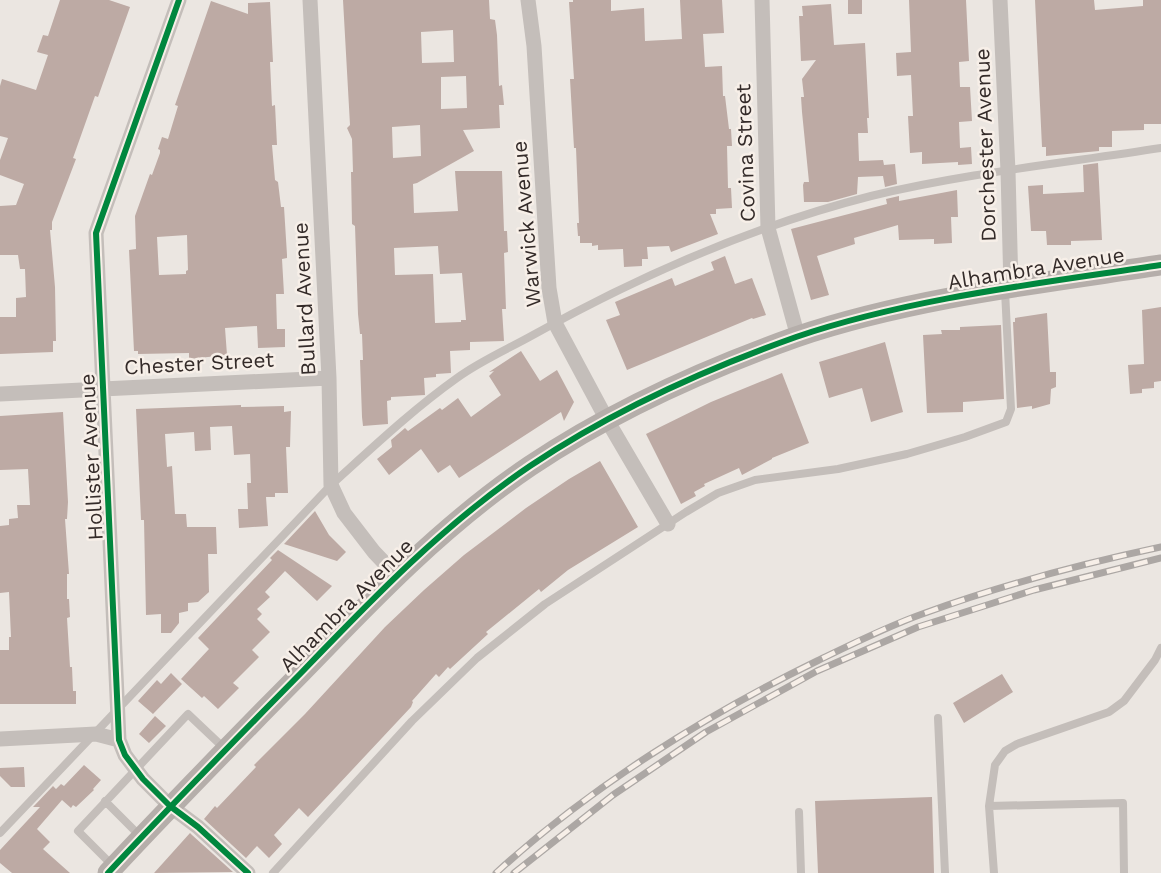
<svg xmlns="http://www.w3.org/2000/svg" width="1161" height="873" font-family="'Work Sans',sans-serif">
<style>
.building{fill:#bdaaa4;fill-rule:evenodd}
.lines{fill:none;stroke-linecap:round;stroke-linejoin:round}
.lane{stroke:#c4beba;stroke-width:8}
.street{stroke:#c4beba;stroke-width:15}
.secondary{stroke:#b5aeaa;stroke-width:21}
.rail-casing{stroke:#aca7a4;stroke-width:7}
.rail{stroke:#f7efe8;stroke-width:4.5;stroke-dasharray:14;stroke-linecap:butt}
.cycleway-casing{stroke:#f7efe8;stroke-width:10}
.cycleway{stroke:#00873e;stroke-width:6}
.labels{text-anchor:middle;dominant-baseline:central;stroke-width:5;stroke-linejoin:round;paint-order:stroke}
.street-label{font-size:21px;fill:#342b29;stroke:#f7efe8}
</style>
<rect width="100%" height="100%" fill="#ebe6e1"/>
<!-- building -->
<path class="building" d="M 60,0 L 109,0 L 130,7 L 98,97 L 95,96 L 73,158 L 76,159 L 52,222 L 52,230 L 50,230 L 55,287 L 56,341 L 53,341 L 53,352 L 0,354 L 0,317 L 16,317 L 16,298 L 26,297 L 25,269 L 20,269 L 18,255 L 0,255 L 0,206 L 16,205 L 24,184 L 0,175 L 0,160 L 8,138 L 0,136 L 0,86 L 2,79 L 36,90 L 48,55 L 37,52 L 43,35 L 48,36 Z
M 343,0 L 489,0 L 490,19 L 495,20 L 497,35 L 499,86 L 502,85 L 504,105 L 499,105 L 500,128 L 463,130 L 474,151 L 417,183 L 413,184 L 414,213 L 458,211 L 455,171 L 502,171 L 504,231 L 507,231 L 508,252 L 504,253 L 506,309 L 502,309 L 504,341 L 470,342 L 470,350 L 450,351 L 451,373 L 436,374 L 436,377 L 424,378 L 425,395 L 391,397 L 391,400 L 387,401 L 388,424 L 363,426 L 362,417 L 360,360 L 363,360 L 362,334 L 360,334 L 358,314 L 355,226 L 352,224 L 351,172 L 353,172 L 352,139 L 347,128 L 350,125 ZM 453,30 L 454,62 L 422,63 L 421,32 ZM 466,76 L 467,108 L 441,109 L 441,77 ZM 420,125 L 421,156 L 393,158 L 392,127 ZM 438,246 L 440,274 L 462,273 L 466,320 L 461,320 L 461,322 L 435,323 L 433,274 L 395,275 L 394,248 Z
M 573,0 L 611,0 L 611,11 L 644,8 L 645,41 L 682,39 L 680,0 L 722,0 L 724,33 L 703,34 L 705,67 L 722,66 L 723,96 L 725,96 L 729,129 L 731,129 L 732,146 L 727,146 L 728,188 L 731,188 L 732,208 L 716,209 L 716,214 L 710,214 L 718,234 L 671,252 L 669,246 L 647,247 L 648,259 L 642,259 L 642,266 L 624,267 L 623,249 L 598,250 L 598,245 L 592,246 L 592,243 L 580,243 L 580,236 L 578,236 L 577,223 L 579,223 L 576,148 L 574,148 L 570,79 L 574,79 L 569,2 L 573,2 Z
M 848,0 L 862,0 L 862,14 L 848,14 Z
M 909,0 L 966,0 L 969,61 L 959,62 L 960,87 L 970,87 L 972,121 L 959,122 L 960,148 L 971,147 L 972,164 L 958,165 L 958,162 L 922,164 L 922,152 L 910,153 L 908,116 L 913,116 L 911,75 L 897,76 L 896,53 L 911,52 Z
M 1035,0 L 1094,0 L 1095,10 L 1143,6 L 1143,0 L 1161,0 L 1161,124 L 1144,124 L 1144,130 L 1112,131 L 1112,147 L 1099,147 L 1099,151 L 1046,156 L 1046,147 L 1042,147 Z
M 211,1 L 248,14 L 248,3 L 270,2 L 273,62 L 270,62 L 272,106 L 275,105 L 277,145 L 272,145 L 275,180 L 278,182 L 281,207 L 284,207 L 287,255 L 287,258 L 282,259 L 284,294 L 276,294 L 277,329 L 285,329 L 285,347 L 258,348 L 257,326 L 225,328 L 227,355 L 189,359 L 189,353 L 138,354 L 138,351 L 134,351 L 129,250 L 136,249 L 135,216 L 150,174 L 152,175 L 160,153 L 160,150 L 158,149 L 162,137 L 168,139 L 178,106 L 175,105 ZM 187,235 L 188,270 L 186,271 L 186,274 L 159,275 L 157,237 Z
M 831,4 L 834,45 L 865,43 L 869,118 L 867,118 L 868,133 L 858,133 L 859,161 L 883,160 L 884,165 L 895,164 L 897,184 L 885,187 L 883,176 L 858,177 L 857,194 L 828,202 L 804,202 L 803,185 L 804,182 L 809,182 L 802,112 L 801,97 L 804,97 L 802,79 L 816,60 L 801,61 L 799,16 L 803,16 L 802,6 Z
M 1098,163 L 1102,240 L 1071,241 L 1071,245 L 1047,245 L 1046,231 L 1031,231 L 1028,186 L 1043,185 L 1043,194 L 1084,192 L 1083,165 Z
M 957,190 L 958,217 L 951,217 L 952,243 L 934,244 L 934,239 L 899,240 L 898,225 L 854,238 L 855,244 L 817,256 L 829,295 L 811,300 L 791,229 L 887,204 L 886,199 L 899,196 L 899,201 Z
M 725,256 L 735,284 L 752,278 L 766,315 L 753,319 L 752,318 L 627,370 L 606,320 L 620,315 L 615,302 L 672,278 L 675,286 L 714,270 L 711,262 Z
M 1161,307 L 1161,381 L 1154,382 L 1154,388 L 1142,389 L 1142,393 L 1130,394 L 1128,365 L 1144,364 L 1142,310 Z
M 1047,313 L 1050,372 L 1056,372 L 1056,387 L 1051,389 L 1050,404 L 1032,409 L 1032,406 L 1017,408 L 1013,322 L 1015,322 L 1015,318 Z
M 1001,325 L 1004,399 L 963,402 L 963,412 L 927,413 L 923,335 L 942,334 L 941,330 L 960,330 L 960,327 Z
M 885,342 L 903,412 L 871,422 L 862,388 L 829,398 L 819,362 Z
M 521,351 L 540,381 L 557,370 L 574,402 L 564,421 L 561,412 L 459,478 L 450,465 L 438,473 L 421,449 L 389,475 L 377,459 L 392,447 L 391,440 L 405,428 L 408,431 L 440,408 L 442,410 L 458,398 L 471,417 L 501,395 L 489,376 L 494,371 L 489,372 Z
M 782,373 L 809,443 L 772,458 L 772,459 L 742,475 L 739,468 L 704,484 L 705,486 L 694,492 L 696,496 L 681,504 L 646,434 L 711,402 Z
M 241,405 L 241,407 L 284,406 L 284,412 L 291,411 L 290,447 L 286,447 L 288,493 L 275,493 L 275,497 L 266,497 L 268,526 L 239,528 L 238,509 L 248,509 L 247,483 L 251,483 L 250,454 L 234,455 L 232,426 L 210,427 L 211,450 L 195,451 L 194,432 L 165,434 L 167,467 L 172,466 L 175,514 L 186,514 L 187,527 L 216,527 L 217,554 L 208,554 L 209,592 L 198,602 L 188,603 L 188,611 L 179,613 L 179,623 L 171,633 L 161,633 L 161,614 L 146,615 L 144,520 L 141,520 L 136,409 Z
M 63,412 L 68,502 L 67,519 L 65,519 L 69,574 L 67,574 L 67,599 L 69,599 L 70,617 L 67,618 L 70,667 L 72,667 L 73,691 L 76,691 L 76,704 L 0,704 L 0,650 L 9,650 L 9,637 L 11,637 L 9,592 L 0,593 L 0,526 L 9,525 L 9,519 L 18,518 L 17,505 L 30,505 L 28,469 L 0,470 L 0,416 Z
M 600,461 L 638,527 L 568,570 L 541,592 L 539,589 L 486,632 L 488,634 L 450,669 L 448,667 L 439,677 L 436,674 L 412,701 L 413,702 L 411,707 L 308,817 L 299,808 L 274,835 L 282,844 L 269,858 L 257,846 L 246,858 L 204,819 L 215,806 L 217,808 L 256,767 L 254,765 L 305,714 L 385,627 L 424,590 L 464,555 L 526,508 L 569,479 Z
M 315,511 L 329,535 L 346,552 L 337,561 L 284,544 Z
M 278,550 L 332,586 L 317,601 L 285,571 L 265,592 L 270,597 L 257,609 L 262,614 L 257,619 L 270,632 L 252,650 L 259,657 L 233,683 L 239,688 L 218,709 L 204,696 L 202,698 L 181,679 L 209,649 L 198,638 L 272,560 L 270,558 Z
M 171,673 L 182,684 L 153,714 L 138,701 L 157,680 L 161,684 Z
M 1002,674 L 1013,692 L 964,723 L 953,703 Z
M 155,716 L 166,726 L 149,743 L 139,734 Z
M 84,765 L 101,780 L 93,789 L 94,790 L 76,807 L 73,805 L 71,808 L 62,800 L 37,829 L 50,842 L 43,849 L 70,873 L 12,873 L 0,863 L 0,850 L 40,807 L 33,807 L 53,786 L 56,789 L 61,784 L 64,786 Z
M 24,767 L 25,787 L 11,787 L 0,776 L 0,768 Z
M 932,797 L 934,873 L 818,873 L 815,801 Z
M 190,833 L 192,835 L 233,872 L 154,873 Z"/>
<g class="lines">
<!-- lane -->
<path class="lane" d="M 938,718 L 945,873
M 105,801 L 140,836
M 989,806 L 1123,803 L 1124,873
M 799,812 L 801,873
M 0,833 L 331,485 C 372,448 412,410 457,378 C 480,361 508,349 533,335 C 639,276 753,226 871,196 C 966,173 1065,163 1161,148
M 113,866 L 78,831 L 188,714 L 225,749
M 273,873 L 412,721 L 477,658 L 545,604 L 686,512 L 718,493 L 755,480 L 838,469 L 907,454 L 965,437 L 1006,422 L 1011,409 L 1005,291
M 994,873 L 989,806 L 995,765 L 1005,751 L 1017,744 L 1109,712 L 1124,701 L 1155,660 L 1161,648"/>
<!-- street -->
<path class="street" d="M 179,0 L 96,233 L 119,740 L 125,755 L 143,779 L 170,806 L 198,827 L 248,873
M 310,0 L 329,378 L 331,485 L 344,513 L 374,552 L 396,575
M 528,0 L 534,46 L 549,288 L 555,323 L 607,420 L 668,524
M 762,0 L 768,228 L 798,337
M 1000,0 L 1008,171 L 1011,288
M 0,394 L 329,378
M 0,739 L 96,734 L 119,740"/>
<!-- secondary -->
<path class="secondary" d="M 108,873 C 171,805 236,739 301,673 C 372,599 444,524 530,466 C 612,411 703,370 796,337 C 910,298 1042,283 1161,265"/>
<defs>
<path id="rail" d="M 496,873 C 589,788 704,716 817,661 C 852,644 888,626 925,613 C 1002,585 1081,564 1161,547
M 514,873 L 613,795 L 706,732 L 817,671 L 918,627 L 1034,590 L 1161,558"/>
</defs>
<!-- rail casing -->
<use href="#rail" class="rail-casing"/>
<!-- rail -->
<use href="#rail" class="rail"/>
<defs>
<path id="cycleway" d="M 179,0 L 96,233 L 119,740 L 125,755 L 143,779 L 170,806 L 198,827 L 248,873
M 108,873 C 171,805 236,739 301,673 C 372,599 444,524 530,466 C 612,411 703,370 796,337 C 910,298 1042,283 1161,265"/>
</defs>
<!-- cycleway casing -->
<use href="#cycleway" class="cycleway-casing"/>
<!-- cycleway -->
<use href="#cycleway" class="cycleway"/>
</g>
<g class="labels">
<!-- street labels -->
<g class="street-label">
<text transform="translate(985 145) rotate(-92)">Dorchester Avenue</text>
<text transform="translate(745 153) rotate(-92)">Covina Street</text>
<text transform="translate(526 224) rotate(-95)">Warwick Avenue</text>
<text transform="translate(1036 268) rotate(-9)">Alhambra Avenue</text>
<text transform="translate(304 299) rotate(-93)">Bullard Avenue</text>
<text transform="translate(199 363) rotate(-3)">Chester Street</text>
<text transform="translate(91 457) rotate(-93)">Hollister Avenue</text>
<text transform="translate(346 605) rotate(-45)">Alhambra Avenue</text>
</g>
</g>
</svg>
